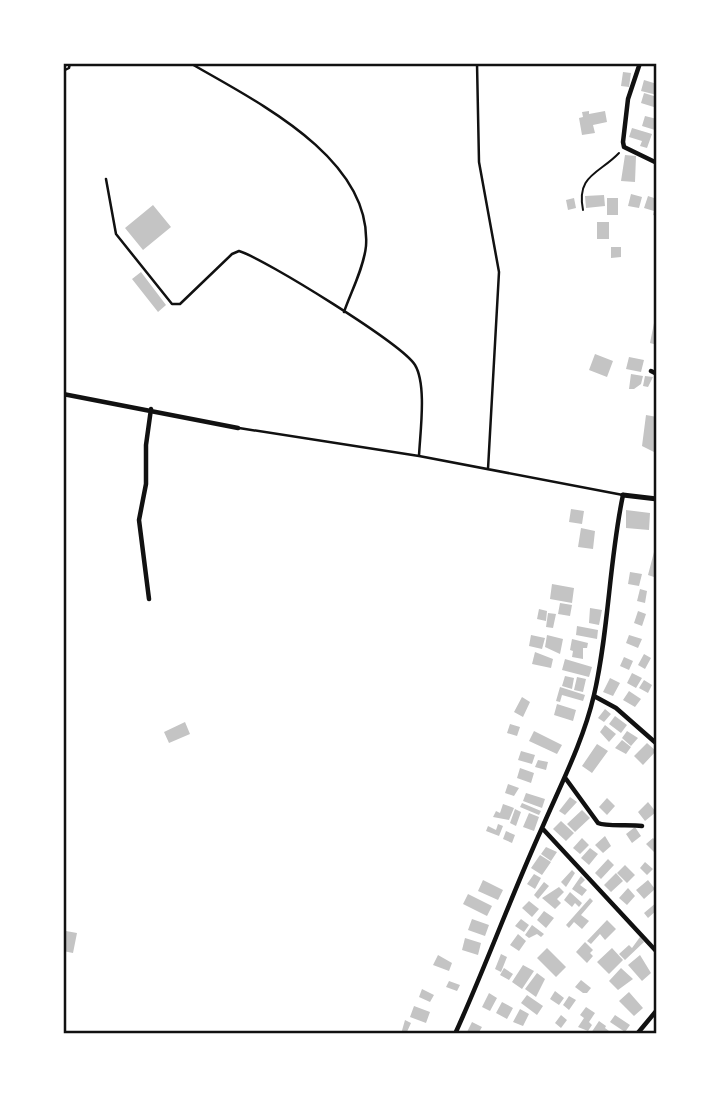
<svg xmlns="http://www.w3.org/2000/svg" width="720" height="1097" font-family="Raleway,sans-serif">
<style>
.building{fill:#c4c4c4}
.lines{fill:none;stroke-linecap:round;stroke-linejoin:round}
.path{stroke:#111;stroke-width:2}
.service{stroke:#111;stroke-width:2.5}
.minor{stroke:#111;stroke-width:4.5}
.tertiary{stroke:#111;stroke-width:5}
.neatline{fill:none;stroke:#111;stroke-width:2.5}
</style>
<rect width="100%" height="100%" fill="#fff"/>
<!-- building -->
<path class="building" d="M 623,72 L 631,73 L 629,87 L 621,86 Z
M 644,80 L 657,84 L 657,95 L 641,91 Z
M 644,93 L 657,97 L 657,108 L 641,103 Z
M 589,111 L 589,114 L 605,111 L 607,122 L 593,125 L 595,133 L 582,135 L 579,118 L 583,117 L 582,112 Z
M 645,116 L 657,119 L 655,130 L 642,126 Z
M 632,128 L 652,134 L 647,148 L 640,146 L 642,141 L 629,137 Z
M 625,155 L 636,156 L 635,182 L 621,181 Z
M 631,194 L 642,197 L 639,208 L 628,206 Z
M 604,195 L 605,206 L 586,208 L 585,196 Z
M 648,196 L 657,199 L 657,216 L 653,215 L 654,211 L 644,208 Z
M 574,198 L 576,208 L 568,210 L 566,200 Z
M 607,198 L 618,198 L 618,215 L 607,215 Z
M 153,205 L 171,227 L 143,250 L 125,228 Z
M 597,222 L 609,222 L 609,239 L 597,239 Z
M 611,247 L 621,247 L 621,257 L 611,258 Z
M 141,272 L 166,305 L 158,312 L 132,279 Z
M 656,313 L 657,313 L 657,345 L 650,343 Z
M 595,354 L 613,361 L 607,377 L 589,370 Z
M 629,357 L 644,360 L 641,372 L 626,369 Z
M 631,374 L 643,376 L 641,384 L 634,389 L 629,389 Z
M 645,376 L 653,377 L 648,387 L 643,386 Z
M 646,415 L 657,417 L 654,452 L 642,446 Z
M 571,509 L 584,511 L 582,524 L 569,522 Z
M 626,510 L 650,513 L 649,530 L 626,528 Z
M 581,528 L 595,531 L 593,549 L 578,547 Z
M 654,552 L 657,553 L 657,578 L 648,575 Z
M 630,572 L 642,574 L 639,586 L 628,584 Z
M 552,584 L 574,588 L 572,603 L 550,599 Z
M 640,589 L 647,591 L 645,603 L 637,601 Z
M 560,603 L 572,605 L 570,616 L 558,614 Z
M 590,608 L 602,610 L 599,625 L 589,623 Z
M 539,609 L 547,611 L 546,621 L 537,619 Z
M 638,611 L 646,614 L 642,626 L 634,623 Z
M 548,613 L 556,614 L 553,628 L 546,627 Z
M 577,626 L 598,630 L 597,639 L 576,635 Z
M 531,635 L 545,638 L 542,649 L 529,646 Z
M 547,635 L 563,639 L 560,654 L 545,647 Z
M 629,635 L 642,639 L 638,648 L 626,643 Z
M 572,639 L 588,643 L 587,648 L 583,648 L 583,659 L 572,657 L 573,651 L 570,650 Z
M 535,652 L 553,659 L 551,668 L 532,664 Z
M 644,654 L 651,658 L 645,669 L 638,665 Z
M 624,657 L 633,661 L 629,670 L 620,666 Z
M 565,659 L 592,667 L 589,677 L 562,670 Z
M 632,673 L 642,678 L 636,688 L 627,683 Z
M 565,676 L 574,678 L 572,689 L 562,686 Z
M 577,677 L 586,679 L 583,692 L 574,690 Z
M 610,678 L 620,683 L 613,696 L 603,692 Z
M 644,680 L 652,685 L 648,693 L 639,688 Z
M 560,687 L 585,695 L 583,701 L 562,695 L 560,702 L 556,701 Z
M 629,691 L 641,699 L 635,707 L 623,700 Z
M 522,697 L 530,702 L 523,717 L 514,712 Z
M 557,704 L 576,710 L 573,721 L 554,715 Z
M 605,709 L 611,714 L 604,722 L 598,718 Z
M 615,716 L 627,725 L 621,733 L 609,724 Z
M 185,722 L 190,734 L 169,743 L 164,732 Z
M 510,724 L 520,727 L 517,736 L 507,733 Z
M 605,725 L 616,734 L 609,742 L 600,732 Z
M 534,731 L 562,745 L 557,754 L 529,741 Z
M 627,731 L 638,738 L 631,746 L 622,738 Z
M 622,740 L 631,747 L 626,754 L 615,748 Z
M 647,743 L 656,751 L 643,765 L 634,756 Z
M 597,744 L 608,751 L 592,773 L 582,766 Z
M 521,751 L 535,755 L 532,764 L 518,760 Z
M 538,760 L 548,762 L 546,770 L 535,767 Z
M 520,768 L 534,773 L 531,783 L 517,778 Z
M 508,784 L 519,788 L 514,796 L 505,793 Z
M 526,793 L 545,799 L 542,808 L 523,801 Z
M 570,797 L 577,802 L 565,815 L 559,811 Z
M 607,798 L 615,806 L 607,815 L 599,807 Z
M 648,802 L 656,812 L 645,821 L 638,812 Z
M 522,803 L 541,811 L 539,815 L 520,807 Z
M 503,804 L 514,808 L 509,820 L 493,817 L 496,811 L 500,813 Z
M 515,809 L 521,812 L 516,826 L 510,823 Z
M 582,810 L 590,818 L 575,832 L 567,824 Z
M 529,813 L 539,817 L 534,831 L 523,827 Z
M 561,821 L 574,833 L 566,841 L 553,829 Z
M 498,824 L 503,826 L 499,836 L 486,831 L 488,826 L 496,830 Z
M 635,827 L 641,836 L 632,843 L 626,834 Z
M 506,831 L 515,835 L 512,843 L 503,839 Z
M 605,836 L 611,846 L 603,853 L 595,845 Z
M 582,838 L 589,845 L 580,854 L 573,848 Z
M 653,838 L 657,842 L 654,852 L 646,844 Z
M 546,847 L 557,852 L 551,861 L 541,854 Z
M 590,848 L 598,854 L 589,865 L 581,858 Z
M 540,855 L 551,862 L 542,875 L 531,868 Z
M 608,859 L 614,865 L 601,879 L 595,873 Z
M 645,862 L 653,869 L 647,875 L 640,868 Z
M 625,865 L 635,875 L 627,883 L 617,873 Z
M 572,870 L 575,873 L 566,887 L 561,882 Z
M 616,873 L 623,881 L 611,892 L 604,885 Z
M 534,874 L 541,878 L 535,889 L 527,884 Z
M 581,876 L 585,880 L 580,885 L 587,890 L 582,896 L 572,889 Z
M 483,880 L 503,890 L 498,900 L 478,891 Z
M 648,880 L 655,889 L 644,899 L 636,890 Z
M 544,882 L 549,886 L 538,899 L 534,895 Z
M 559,887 L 564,892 L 557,899 L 561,903 L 555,909 L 542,898 Z
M 628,888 L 635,896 L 627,905 L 619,898 Z
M 570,892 L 582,903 L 579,907 L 575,903 L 572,907 L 564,900 Z
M 468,894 L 492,906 L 487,916 L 463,904 Z
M 590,898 L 593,901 L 581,915 L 589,921 L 582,929 L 574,922 L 569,928 L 566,925 Z
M 529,901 L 539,909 L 532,917 L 522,908 Z
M 657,902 L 657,910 L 648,918 L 644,913 Z
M 544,911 L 554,918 L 546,928 L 537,920 Z
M 472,919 L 489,925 L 485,936 L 468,930 Z
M 521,919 L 529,925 L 524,932 L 515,926 Z
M 607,920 L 616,929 L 605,940 L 600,934 L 591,944 L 587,941 Z
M 532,925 L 544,934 L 541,937 L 537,934 L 529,938 L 525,935 Z
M 66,931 L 77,933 L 73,953 L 63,951 Z
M 518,934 L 526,941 L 519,951 L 510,945 Z
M 640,937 L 644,942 L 625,960 L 619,954 L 629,945 L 632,948 Z
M 465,938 L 481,943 L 478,955 L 462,950 Z
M 585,942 L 593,950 L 590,953 L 593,956 L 587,963 L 576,952 Z
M 547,948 L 566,967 L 556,977 L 537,958 Z
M 612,948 L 623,960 L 609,974 L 597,962 Z
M 501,954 L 507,957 L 501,972 L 495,969 Z
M 438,955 L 452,963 L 449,971 L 433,965 Z
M 640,955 L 651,973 L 642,981 L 628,965 Z
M 523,965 L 534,971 L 522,989 L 512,982 Z
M 504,968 L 513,974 L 509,980 L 500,975 Z
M 621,968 L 633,979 L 618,990 L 609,981 Z
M 537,973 L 545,979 L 536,997 L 525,989 Z
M 581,980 L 591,988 L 587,993 L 583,993 L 575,987 Z
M 449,981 L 460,985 L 457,991 L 446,987 Z
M 422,989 L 434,995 L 430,1002 L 419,997 Z
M 555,991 L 564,998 L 559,1005 L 550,999 Z
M 629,992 L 643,1008 L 634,1016 L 619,1001 Z
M 489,993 L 497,998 L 490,1011 L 482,1007 Z
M 527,995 L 543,1006 L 537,1015 L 521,1003 Z
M 569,996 L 576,1000 L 569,1010 L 563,1005 Z
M 502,1002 L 513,1008 L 507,1019 L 496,1013 Z
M 414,1006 L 430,1012 L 426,1023 L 410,1017 Z
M 586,1007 L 595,1013 L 589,1022 L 592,1025 L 588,1031 L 578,1027 L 584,1018 L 580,1015 Z
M 520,1009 L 529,1014 L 523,1026 L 513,1022 Z
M 561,1015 L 567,1020 L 561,1028 L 555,1023 Z
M 615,1015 L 630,1025 L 625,1032 L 610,1022 Z
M 405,1020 L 411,1023 L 406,1034 L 401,1034 Z
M 599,1021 L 606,1026 L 605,1028 L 613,1034 L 591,1033 Z
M 472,1022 L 482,1027 L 478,1034 L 466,1034 Z"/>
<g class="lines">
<!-- path -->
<path class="path" d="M 583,210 C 576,175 599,174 619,153"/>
<!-- service -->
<path class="service" d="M 190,63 C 255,101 372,157 366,246 C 364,267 351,292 344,312
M 477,63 L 479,162 L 499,272 L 488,469
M 63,71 L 69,68 L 70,63
M 106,179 L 116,234 L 172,304 L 180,304 L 232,254 L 239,251 C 265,259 402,344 415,365 C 427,385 420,433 419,456 L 623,495
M 239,428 L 419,456"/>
<!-- minor -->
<path class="minor" d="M 640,63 L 628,99 L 623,142 L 624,147 L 657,163
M 651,371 L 657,374
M 63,394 L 238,428
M 149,599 L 139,520 L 146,484 L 146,445 L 151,409
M 594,696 L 616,708 L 657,744
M 566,779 L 598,823 C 606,827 630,824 642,826
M 542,828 L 657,952
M 455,1034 C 486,966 511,896 542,828 C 561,784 583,742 594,695 C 609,630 609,561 623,495
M 637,1034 L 657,1010"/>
<!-- tertiary -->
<path class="tertiary" d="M 623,495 L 657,499"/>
</g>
<!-- border -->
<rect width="720" height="1097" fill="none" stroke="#ffffff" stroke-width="130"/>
<rect x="65" y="65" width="590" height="967" class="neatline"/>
</svg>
